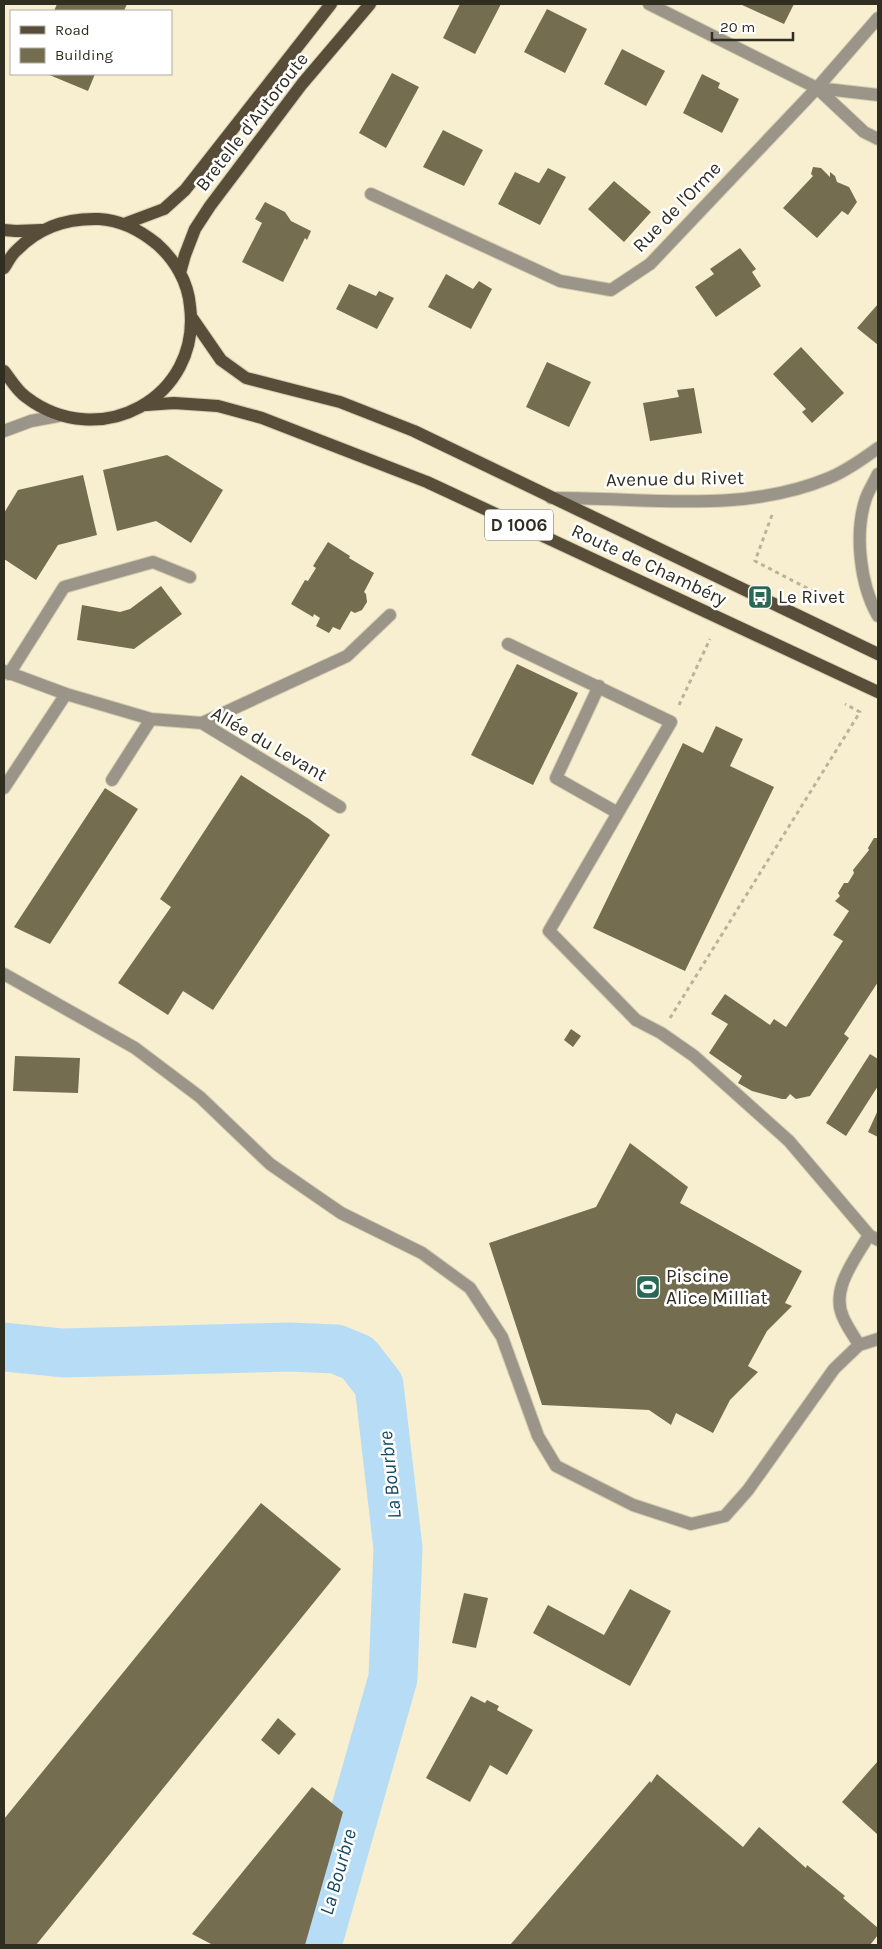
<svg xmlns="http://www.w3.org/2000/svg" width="882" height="1949" font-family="Karla,sans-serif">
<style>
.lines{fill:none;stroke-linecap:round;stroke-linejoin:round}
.river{stroke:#b6ddf5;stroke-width:49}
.building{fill:#746d50}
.service-casing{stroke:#d3ccb0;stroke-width:14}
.minor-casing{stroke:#d3ccb0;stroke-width:14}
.primary-casing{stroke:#d3ccb0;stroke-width:14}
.path{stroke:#b9b399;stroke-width:3;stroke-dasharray:4 4;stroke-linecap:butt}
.service{stroke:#9b9589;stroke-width:12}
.minor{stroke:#9b9589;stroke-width:12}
.primary{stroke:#584d38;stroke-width:12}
.labels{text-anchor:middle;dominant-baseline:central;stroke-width:5;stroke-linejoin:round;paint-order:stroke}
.shield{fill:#fff;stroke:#6e6c64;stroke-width:1}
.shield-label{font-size:18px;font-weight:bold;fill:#302d21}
.street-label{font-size:19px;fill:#302d21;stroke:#fff}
.poi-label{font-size:19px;fill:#302d21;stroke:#fff;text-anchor:start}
.water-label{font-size:20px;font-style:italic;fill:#154a65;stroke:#fff}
</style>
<rect width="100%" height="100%" fill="#f7efcf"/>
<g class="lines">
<!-- river -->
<path class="river" d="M 4,1347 L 63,1353 L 289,1347 L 336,1349 L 358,1358 L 379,1385 L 398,1548 L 393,1678 L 317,1945"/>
</g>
<!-- building -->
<path class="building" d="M 57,4 L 127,4 L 124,11 L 54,11 Z
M 460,4 L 501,4 L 475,54 L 443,38 Z
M 740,4 L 794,4 L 784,24 Z
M 547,9 L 587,29 L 565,73 L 524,52 Z
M 622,49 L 665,71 L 646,106 L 604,84 Z
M 392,73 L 419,87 L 386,148 L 359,133 Z
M 47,74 L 95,74 L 88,91 Z
M 702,74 L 720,83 L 718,88 L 739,99 L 722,133 L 683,113 Z
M 443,130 L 483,150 L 464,186 L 423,167 Z
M 813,167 L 821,168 L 830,177 L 830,172 L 835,176 L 837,182 L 849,187 L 857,202 L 848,215 L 842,211 L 817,238 L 783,208 L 813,176 L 811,174 Z
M 548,168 L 566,177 L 540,225 L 498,204 L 515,172 L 539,183 Z
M 614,181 L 651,212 L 624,242 L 588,209 Z
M 265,202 L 285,212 L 291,221 L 311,231 L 307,240 L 305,238 L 283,282 L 242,262 L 262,223 L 255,219 Z
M 740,248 L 756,269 L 752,272 L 761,286 L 716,317 L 695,287 L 714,274 L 710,269 Z
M 446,274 L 473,289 L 479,281 L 492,289 L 471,329 L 428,307 Z
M 349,284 L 376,296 L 379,291 L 394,298 L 377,329 L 336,309 Z
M 878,304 L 878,345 L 857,328 Z
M 801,347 L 844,393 L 812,423 L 802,412 L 806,409 L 773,374 Z
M 547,362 L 591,382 L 569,427 L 526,407 Z
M 694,388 L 702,433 L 650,441 L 643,403 L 679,397 L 677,390 Z
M 167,455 L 223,490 L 191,543 L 156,521 L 117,531 L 103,470 Z
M 83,475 L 97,535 L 58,545 L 36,580 L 4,559 L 4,513 L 18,490 Z
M 328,542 L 350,556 L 349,558 L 374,573 L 364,592 L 366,594 L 367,602 L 362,610 L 355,613 L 351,611 L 340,630 L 333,627 L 329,633 L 316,626 L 320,618 L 314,614 L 313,617 L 291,604 L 305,580 L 308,581 L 316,568 L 313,566 Z
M 161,586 L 182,614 L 134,649 L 77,640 L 82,605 L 120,612 L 130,609 Z
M 517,664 L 578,693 L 533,785 L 471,755 Z
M 716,726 L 743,739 L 730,766 L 774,787 L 685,971 L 593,928 L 683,743 L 703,753 Z
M 241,775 L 309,819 L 330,835 L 213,1010 L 183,991 L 168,1015 L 118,983 L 171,907 L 160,899 Z
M 105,788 L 138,809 L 50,944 L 14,927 Z
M 874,838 L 878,838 L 878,982 L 844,1034 L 849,1038 L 810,1096 L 796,1099 L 790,1094 L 786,1099 L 782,1099 L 752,1091 L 738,1083 L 742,1076 L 709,1053 L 728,1024 L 711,1014 L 725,994 L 770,1025 L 774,1019 L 786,1027 L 843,941 L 833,935 L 849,911 L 835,901 L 840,896 L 838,893 L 844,883 L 848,883 L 854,873 L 853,870 L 869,850 L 868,848 Z
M 571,1029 L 581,1036 L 573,1047 L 564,1040 Z
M 870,1054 L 878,1059 L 878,1086 L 846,1136 L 826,1123 Z
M 15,1056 L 80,1058 L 78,1093 L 13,1091 Z
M 878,1110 L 878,1137 L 868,1132 Z
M 630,1143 L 688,1187 L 680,1203 L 802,1271 L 785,1303 L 792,1306 L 767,1331 L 748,1366 L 758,1372 L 730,1400 L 713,1433 L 676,1413 L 671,1425 L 649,1410 L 542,1405 L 489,1243 L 596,1207 Z
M 261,1503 L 341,1569 L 36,1945 L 4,1945 L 4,1819 Z
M 630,1589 L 671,1611 L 630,1686 L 533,1633 L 548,1605 L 604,1635 Z
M 464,1593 L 488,1598 L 476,1648 L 452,1643 Z
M 471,1696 L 485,1703 L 487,1700 L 499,1706 L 497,1710 L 533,1730 L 507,1775 L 490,1765 L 470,1802 L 426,1778 Z
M 278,1718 L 296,1734 L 279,1755 L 261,1740 Z
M 878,1761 L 878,1835 L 842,1802 Z
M 657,1774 L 743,1847 L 759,1827 L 806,1868 L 807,1865 L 845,1896 L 843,1898 L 878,1928 L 878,1935 L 870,1945 L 510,1945 L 650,1781 L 651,1783 Z
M 312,1787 L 343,1812 L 305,1945 L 213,1945 L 192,1934 Z"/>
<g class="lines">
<defs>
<path id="service" d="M 508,644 L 671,722 L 549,931 L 636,1020
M 4,671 L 66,694 L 151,719 L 202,723 L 340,807
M 9,674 L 64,587 L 153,562 L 190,577
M 599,686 L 556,778 L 618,813
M 202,723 L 347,656 L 390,615
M 112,780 L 151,719
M 4,788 L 66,694"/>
<path id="minor" d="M 649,4 L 817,88 L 864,132 L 878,139
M 817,88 L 878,95
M 371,194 L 560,281 L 611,290 L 650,264 L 817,88 L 878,18
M 4,431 L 31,421 L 58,416
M 878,474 C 874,482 869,490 866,498 C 854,533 860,585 878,616
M 551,498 C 644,497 740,515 829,478 C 846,471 863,459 878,448
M 4,974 L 135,1048 L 200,1097 L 270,1164 L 341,1213 L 422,1253 L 470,1288 L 502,1337 L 538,1436 L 556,1466 L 633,1505 L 691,1524 L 725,1516 L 748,1490 L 834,1369 L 859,1345 L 878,1339
M 636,1020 L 661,1033 L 694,1056 L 789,1141 L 869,1235 L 878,1240
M 859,1345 C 854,1336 847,1327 843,1317 C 830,1289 856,1258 869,1235"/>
<path id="primary" d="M 124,224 L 164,209 L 185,190 L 331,4
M 4,230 L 16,231 L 42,230
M 4,268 C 8,262 11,255 17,250 C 39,227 68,218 99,219 C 120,220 141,231 157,244 C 175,260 188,282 190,306 C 202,398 99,453 26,397 C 17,391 11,380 4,371
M 180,273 L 185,255 L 195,229 L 210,206 L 302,84 L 370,4
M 192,318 L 221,360 L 246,378 L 340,402 L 414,431 L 878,654
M 146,405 L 174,403 L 218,406 L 262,418 L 427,482 L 878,692"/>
</defs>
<!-- service casing -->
<use href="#service" class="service-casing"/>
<!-- minor casing -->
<use href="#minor" class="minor-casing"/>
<!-- primary casing -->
<use href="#primary" class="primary-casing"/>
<!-- path -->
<path class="path" d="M 772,515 L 755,561 L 822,596 L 826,606
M 679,705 L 710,639
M 670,1018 L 860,712 L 845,704"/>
<!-- service -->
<use href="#service" class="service"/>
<!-- minor -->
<use href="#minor" class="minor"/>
<!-- primary -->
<use href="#primary" class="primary"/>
</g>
<!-- icons -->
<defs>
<symbol id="bus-square" viewBox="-11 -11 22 22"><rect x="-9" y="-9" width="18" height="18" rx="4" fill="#2b6854" stroke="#fff"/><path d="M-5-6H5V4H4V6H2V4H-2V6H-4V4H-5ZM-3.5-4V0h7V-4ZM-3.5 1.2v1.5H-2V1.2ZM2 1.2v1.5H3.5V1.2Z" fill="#fff"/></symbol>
<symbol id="stadium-square" viewBox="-11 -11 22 22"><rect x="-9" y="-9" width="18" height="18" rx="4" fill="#2b6854" stroke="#fff"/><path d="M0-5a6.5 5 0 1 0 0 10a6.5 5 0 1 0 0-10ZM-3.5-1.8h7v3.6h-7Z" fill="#fff"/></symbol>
</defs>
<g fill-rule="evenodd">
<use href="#bus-square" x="746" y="583" width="28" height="28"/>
<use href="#stadium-square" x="634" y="1273" width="28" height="28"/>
</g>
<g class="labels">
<!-- shield labels -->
<rect class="shield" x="485" y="509.5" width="68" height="31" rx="4"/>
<g class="shield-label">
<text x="519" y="525">D 1006</text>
</g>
<!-- street labels -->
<g class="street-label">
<text transform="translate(252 122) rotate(-52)">Bretelle d'Autoroute</text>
<text transform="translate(677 207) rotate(-46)">Rue de l'Orme</text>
<text transform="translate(675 479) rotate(-1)">Avenue du Rivet</text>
<text transform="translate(649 565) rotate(25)">Route de Chambéry</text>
<text transform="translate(269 744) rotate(30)">Allée du Levant</text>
</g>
<!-- poi labels -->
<g class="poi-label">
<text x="778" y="597">Le Rivet</text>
<text x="666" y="1276">Piscine<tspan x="666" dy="22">Alice Milliat</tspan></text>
</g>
<!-- water labels -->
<g class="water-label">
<text transform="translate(390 1475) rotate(-96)">La Bourbre</text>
<text transform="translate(338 1872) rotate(-74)">La Bourbre</text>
</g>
</g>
<!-- border -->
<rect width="882" height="1949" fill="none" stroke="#302d21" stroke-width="10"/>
<!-- legend -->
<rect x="10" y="10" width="162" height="65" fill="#ffffff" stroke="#acaba6"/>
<rect x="20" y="26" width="25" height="8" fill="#584d38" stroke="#acaba6"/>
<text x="55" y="35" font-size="15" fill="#302d21">Road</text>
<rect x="20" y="48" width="25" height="15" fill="#746d50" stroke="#acaba6"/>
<text x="55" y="60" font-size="15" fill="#302d21">Building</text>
<!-- scale -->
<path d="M712 32v8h81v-8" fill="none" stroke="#302d21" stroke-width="2.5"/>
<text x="720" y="32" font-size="15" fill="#302d21" stroke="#ffffff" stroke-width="4" paint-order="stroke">20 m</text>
</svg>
